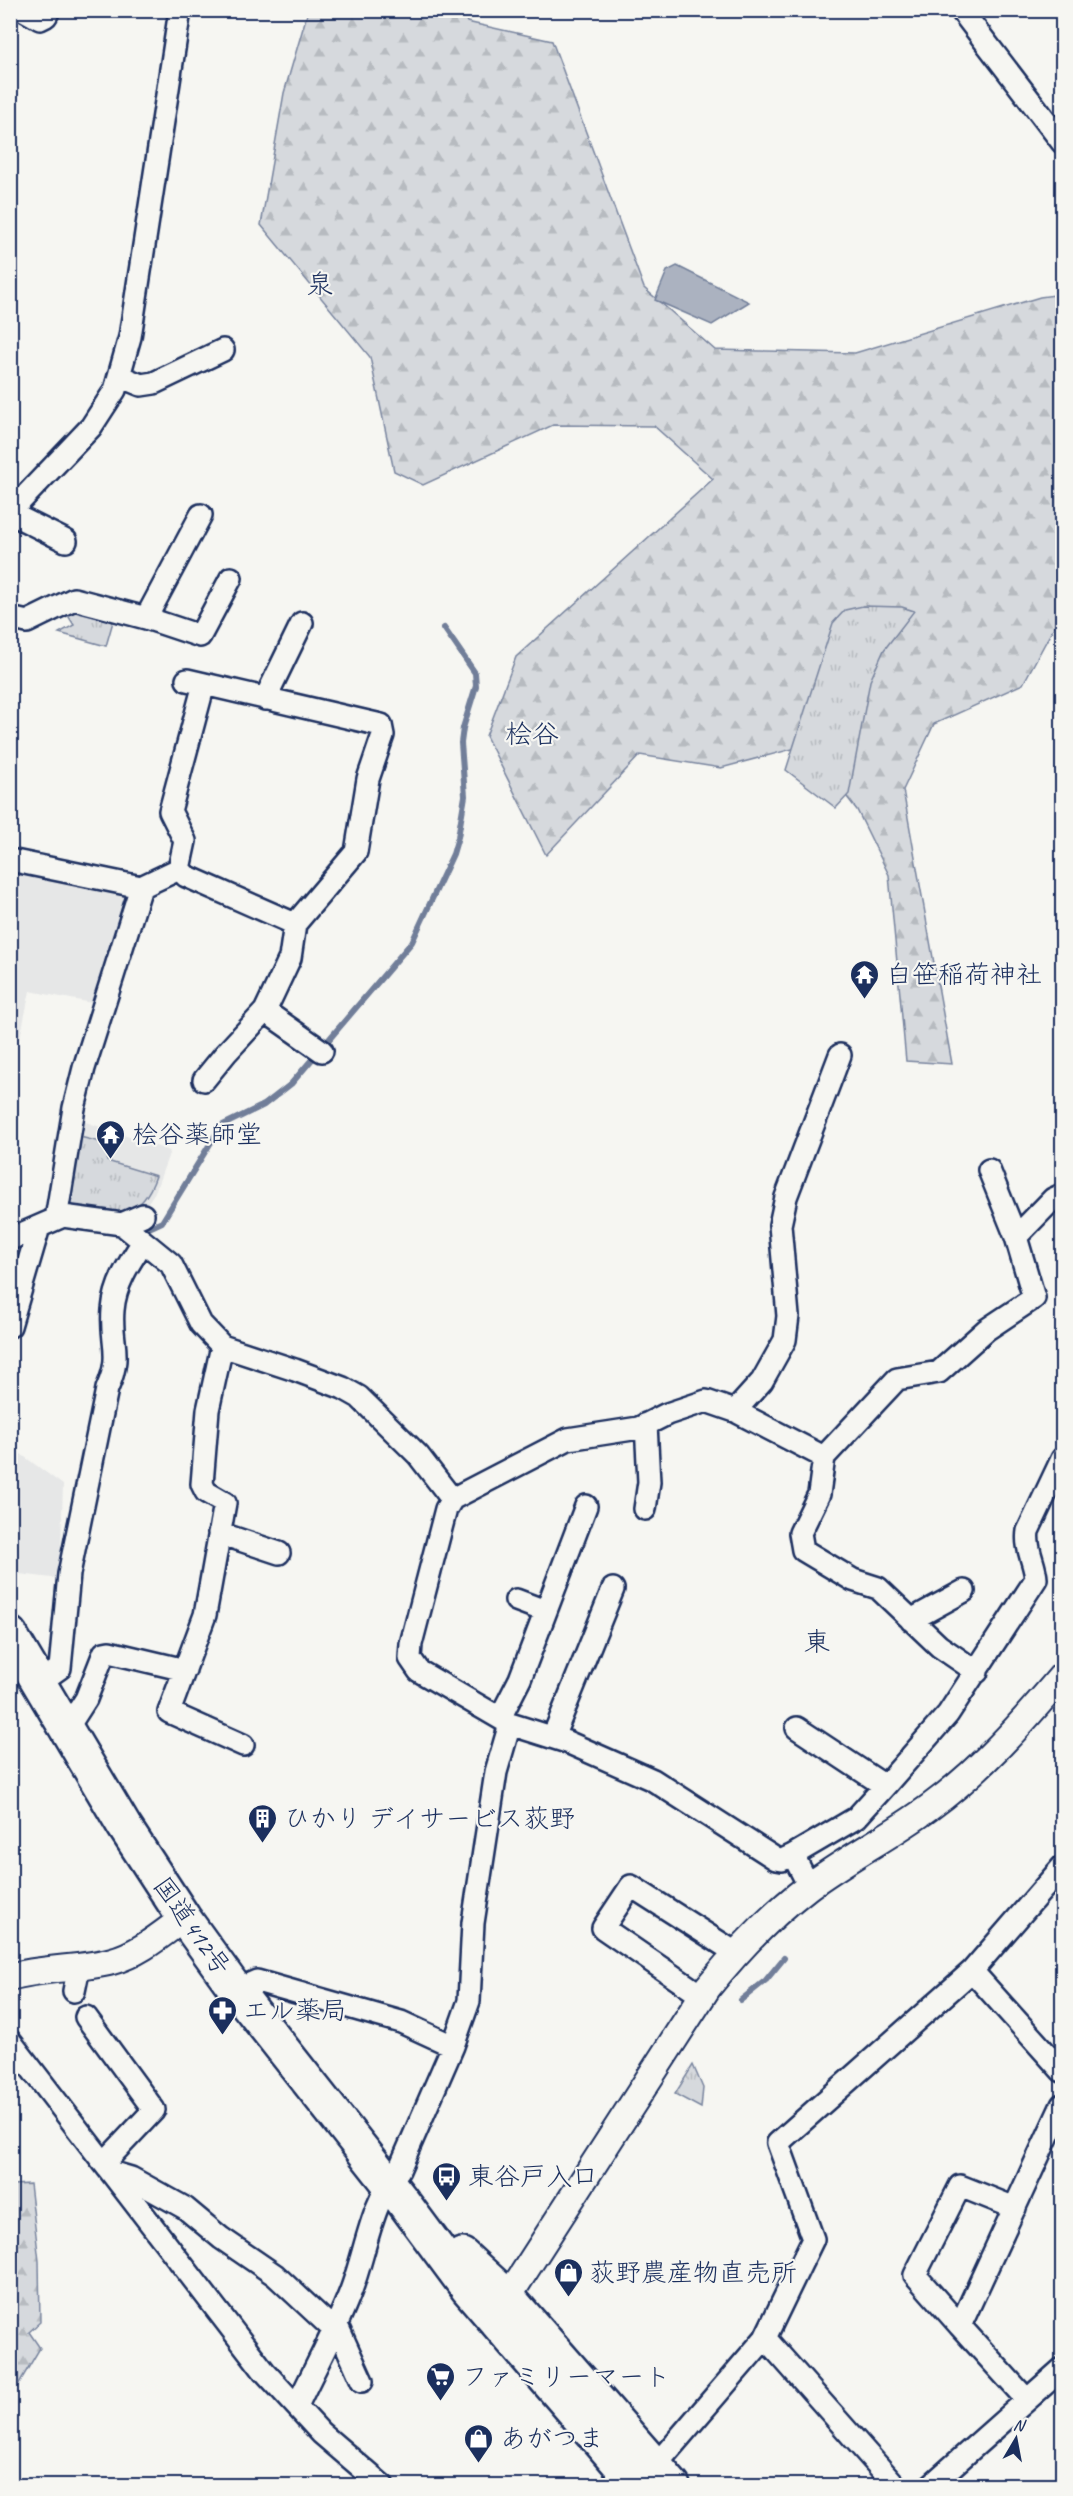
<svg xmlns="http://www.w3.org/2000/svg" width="1073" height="2496" font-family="Caveat,'Klee One',sans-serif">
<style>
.built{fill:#e6e7e7}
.forest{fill:url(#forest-firs);stroke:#78849e;stroke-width:1.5}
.park{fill:url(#park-tufts);stroke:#78849e;stroke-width:1.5}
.water{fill:#abb2c0;stroke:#717e99;stroke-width:1.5}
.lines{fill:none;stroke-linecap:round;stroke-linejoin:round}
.stream{stroke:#717e99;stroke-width:6}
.minor-casing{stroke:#1b2f5e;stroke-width:26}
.tertiary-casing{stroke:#1b2f5e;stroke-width:30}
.trunk-casing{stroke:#1b2f5e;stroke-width:38}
.minor{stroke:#f6f6f2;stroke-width:21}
.tertiary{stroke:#f6f6f2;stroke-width:26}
.trunk{stroke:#f6f6f2;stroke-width:33}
.labels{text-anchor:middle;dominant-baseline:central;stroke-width:4.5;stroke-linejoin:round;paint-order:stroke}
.poi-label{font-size:26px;fill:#1b2f5e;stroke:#f6f6f2;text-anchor:start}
.street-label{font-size:26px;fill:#1b2f5e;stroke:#f6f6f2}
.neighbourhood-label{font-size:27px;fill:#1b2f5e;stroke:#f6f6f2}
</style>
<defs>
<pattern id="forest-firs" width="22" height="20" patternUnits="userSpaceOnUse" patternTransform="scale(1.5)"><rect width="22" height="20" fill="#d6d9dd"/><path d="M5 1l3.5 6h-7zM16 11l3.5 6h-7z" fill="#b7bbc0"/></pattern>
<pattern id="park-tufts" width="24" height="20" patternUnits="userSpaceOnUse" patternTransform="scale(1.5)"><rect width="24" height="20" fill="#d6d9dd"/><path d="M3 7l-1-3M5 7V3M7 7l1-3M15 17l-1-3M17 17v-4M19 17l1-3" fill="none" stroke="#b7bbc0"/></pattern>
</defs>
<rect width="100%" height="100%" fill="#f6f6f2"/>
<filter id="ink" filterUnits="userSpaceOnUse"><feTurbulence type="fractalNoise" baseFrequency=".0167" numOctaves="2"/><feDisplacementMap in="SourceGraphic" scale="12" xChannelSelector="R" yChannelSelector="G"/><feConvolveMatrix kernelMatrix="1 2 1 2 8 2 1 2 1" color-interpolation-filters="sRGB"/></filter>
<g filter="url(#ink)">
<!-- built -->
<path class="built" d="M 10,868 L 129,891 L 97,1004 L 30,991 L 20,1038 L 11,1036 Z
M 77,1119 L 170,1151 L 155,1192 L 147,1204 L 131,1216 L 65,1207 Z
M 10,1446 L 63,1485 L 60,1579 L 11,1573 Z"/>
<!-- forest -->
<path class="forest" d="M 308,11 L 462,11 L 467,22 L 552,41 L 644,288 L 715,350 L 855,353 L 1040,297 L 1062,294 L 1062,612 L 1023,684 L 934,724 L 903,790 L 952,1064 L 906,1061 L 889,875 L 857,810 L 807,745 L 721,768 L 640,755 L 546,855 L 486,736 L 516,657 L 713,479 L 654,426 L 553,425 L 423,485 L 394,471 L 370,357 L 261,225 L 284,93 Z
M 30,2184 L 39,2261 L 40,2322 L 29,2332 L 40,2348 L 11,2397 L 11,2185 Z"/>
<!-- park -->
<path class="park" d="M 863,606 L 902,607 L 914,611 L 884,650 L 870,681 L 849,794 L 836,808 L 786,770 L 833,623 L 845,610 Z
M 71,608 L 114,618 L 106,646 L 59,633 L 74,625 L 69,617 Z
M 76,1136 L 112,1145 L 107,1161 L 156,1176 C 139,1225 111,1214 69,1207 L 73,1190 L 66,1188 Z
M 693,2065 L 703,2088 L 701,2108 L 675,2094 Z"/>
<!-- water -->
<path class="water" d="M 677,266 L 749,302 L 712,325 L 655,300 L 667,271 Z"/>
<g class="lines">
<!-- stream -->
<path class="stream" d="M 149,1228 L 162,1222 L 221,1126 L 264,1105 L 291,1084 L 412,942 L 453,854 L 458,837 L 465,796 L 461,743 L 463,728 L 476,686 L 475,673 L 444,628
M 741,2000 L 766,1980 L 784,1958"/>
<defs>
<path id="minor" d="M 24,10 L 40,19 L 46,16 L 49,10
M 961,10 L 1062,142
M 119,376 L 141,385 L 154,383 L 223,350
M 10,512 L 91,427 L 115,390 L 130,337 L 180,10
M 10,513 L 66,541
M 10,618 L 27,622 L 74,599 L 146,618 L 201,515
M 146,618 L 200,636 L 231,578
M 187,680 L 381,725 L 383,735 L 368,779 L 356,852 L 295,924 L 290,958 L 265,1011 L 226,1053 L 204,1080
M 265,699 L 302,623
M 10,860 L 141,887
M 179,869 L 186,876 L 295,924
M 265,1011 L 322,1051
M 56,1219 L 74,1108 L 84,1068 L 141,887 L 179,869 L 185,841 L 170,811 L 204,684
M 122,1224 L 171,1264 L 201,1324 L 222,1346 L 295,1370 L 343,1388 L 359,1397 L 418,1455 L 452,1499
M 1016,1237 L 1053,1199 L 1062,1195
M 10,1239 L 63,1216 L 122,1224 L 143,1215
M 10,1326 L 39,1227
M 222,1346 L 208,1410 L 202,1484 L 206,1492 L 225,1503 L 205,1615 L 169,1712 L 243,1745
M 735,1411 L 762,1381 L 785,1340 L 788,1316 L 780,1225 L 786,1197 L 840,1055
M 824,1457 L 819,1494 L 800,1533 L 803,1550 L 853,1580 L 878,1588 L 939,1646 L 977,1672
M 645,1509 L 649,1482 L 646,1424
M 219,1533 L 279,1553
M 516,1600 L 545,1611
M 911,1620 L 964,1591
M 39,1683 L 60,1668 L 69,1574 L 107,1389 C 123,1353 110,1344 113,1310 C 115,1284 129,1263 143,1242
M 500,1718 L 520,1679 L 586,1506
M 510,1724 L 567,1742 L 653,1780 L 776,1859 L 782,1860 L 793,1855 L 809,1886
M 797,1728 L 885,1786
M 66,1730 L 86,1699 L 104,1653 L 109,1652 L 185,1670
M 553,1737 L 613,1589
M 793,1855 L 856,1818 L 885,1786 L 948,1714 L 1036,1579 C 1035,1562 1025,1549 1028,1531 L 1062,1459
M 972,1971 L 1062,2071
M 236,1990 L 257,1981 L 401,2022 L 453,2046
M 74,1991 L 79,1967
M 702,1996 L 603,1928 L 631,1886 L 736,1953
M 86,2017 L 154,2110 L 105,2162
M 10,2041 L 264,2371 L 321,2433 L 383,2486
M 114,2173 L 131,2178 L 185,2208 L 221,2238 L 275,2275 L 333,2329
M 336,2323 L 362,2381
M 960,2326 L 915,2275 L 960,2186 L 1015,2208
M 765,2338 L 896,2486
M 1027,2400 L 960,2326 L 1062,2105
M 297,2406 C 314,2369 335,2332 350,2293 C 366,2253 370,2204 399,2170 L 453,2046 L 469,2001 L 473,1923 L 496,1772 L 510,1724 L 419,1671 L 410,1658 L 411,1644 L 446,1509 L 452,1499 L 568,1439 L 639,1428 L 667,1414 L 706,1401 L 735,1411 L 824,1457 L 897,1379 L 939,1372 L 986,1330 L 1034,1298 L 1016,1237 L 989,1170
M 655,2466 L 765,2338 L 813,2239 L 778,2143 L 972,1971 L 1062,1867
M 930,2486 L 1062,2369"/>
<path id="tertiary" d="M 10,1977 C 43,1967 79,1970 112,1961 C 139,1954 162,1934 184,1918
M 499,2311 L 708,1987 C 738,1950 770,1916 808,1887 C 847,1858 891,1836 930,1807 C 981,1770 1022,1723 1062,1676"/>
<path id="trunk" d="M 10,1634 L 124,1826 L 184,1918 L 236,1990 L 401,2199 L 467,2288 L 638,2486
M 462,2255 L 508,2297 L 673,2486"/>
</defs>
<!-- minor casing -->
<use href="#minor" class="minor-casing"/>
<!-- tertiary casing -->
<use href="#tertiary" class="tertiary-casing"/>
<!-- trunk casing -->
<use href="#trunk" class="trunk-casing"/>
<!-- minor -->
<use href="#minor" class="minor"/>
<!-- tertiary -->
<use href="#tertiary" class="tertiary"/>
<!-- trunk -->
<use href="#trunk" class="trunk"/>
</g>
</g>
<!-- icons -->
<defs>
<symbol id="temple-pin" viewBox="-11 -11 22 30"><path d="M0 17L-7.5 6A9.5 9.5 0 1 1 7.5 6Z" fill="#1b2f5e" stroke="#f6f6f2"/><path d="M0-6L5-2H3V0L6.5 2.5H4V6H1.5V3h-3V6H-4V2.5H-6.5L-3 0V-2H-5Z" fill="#fff"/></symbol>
<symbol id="building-pin" viewBox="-11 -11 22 30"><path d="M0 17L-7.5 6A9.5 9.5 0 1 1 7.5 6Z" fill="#1b2f5e" stroke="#f6f6f2"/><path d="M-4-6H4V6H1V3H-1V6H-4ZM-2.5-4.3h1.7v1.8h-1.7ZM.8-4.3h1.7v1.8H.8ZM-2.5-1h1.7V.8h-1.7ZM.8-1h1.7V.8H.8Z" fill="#fff"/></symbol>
<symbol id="pharmacy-pin" viewBox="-11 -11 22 30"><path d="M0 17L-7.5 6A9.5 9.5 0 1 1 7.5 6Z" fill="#1b2f5e" stroke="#f6f6f2"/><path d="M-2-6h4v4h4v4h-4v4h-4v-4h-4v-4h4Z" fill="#fff"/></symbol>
<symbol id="bus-pin" viewBox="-11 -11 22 30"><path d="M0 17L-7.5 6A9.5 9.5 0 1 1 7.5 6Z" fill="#1b2f5e" stroke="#f6f6f2"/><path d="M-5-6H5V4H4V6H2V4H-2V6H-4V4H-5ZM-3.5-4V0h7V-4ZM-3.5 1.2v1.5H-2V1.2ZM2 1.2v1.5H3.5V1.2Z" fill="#fff"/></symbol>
<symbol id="shop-pin" viewBox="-11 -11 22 30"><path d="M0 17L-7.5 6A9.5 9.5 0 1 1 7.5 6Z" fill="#1b2f5e" stroke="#f6f6f2"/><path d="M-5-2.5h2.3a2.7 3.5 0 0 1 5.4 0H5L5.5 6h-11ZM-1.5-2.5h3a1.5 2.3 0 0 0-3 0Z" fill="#fff"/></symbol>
<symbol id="supermarket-pin" viewBox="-11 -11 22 30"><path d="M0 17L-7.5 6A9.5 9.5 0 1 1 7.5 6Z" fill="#1b2f5e" stroke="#f6f6f2"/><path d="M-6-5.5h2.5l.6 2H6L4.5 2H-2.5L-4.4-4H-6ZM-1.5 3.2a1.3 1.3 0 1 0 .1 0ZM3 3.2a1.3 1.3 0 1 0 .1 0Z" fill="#fff"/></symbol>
</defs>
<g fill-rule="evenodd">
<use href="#temple-pin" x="848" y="958" width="33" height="45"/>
<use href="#temple-pin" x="94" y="1118" width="33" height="45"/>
<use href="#building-pin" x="246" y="1802" width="33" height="45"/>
<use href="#pharmacy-pin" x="206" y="1994" width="33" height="45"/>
<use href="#bus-pin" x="430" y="2160" width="33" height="45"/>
<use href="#shop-pin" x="552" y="2256" width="33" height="45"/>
<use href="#supermarket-pin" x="424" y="2360" width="33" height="45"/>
<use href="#shop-pin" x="462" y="2422" width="33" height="45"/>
</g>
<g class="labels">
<!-- poi labels -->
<g class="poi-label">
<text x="886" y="974">白笹稲荷神社</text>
<text x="132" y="1134">桧谷薬師堂</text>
<text x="284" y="1818">ひかり デイサービス荻野</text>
<text x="243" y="2010">エル薬局</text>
<text x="468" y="2176">東谷戸入口</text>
<text x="589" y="2272">荻野農産物直売所</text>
<text x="462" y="2376">ファミリーマート</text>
<text x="500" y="2438">あがつま</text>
</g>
<!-- street labels -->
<g class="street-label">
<text transform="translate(192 1926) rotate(55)">国道412号</text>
</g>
<!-- neighbourhood labels -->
<g class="neighbourhood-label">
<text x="320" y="284">泉</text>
<text x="532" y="734">桧谷</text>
<text x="817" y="1642">東</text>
</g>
</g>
<!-- margin -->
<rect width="1073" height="2496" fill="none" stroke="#f6f6f2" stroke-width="36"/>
<rect x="18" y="18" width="1037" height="2460" fill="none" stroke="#1b2f5e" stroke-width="2" filter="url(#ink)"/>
<!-- north arrow -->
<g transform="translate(1016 2439) rotate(10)" stroke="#f6f6f2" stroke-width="4.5" paint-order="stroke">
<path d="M0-4.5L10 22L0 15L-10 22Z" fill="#1b2f5e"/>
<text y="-9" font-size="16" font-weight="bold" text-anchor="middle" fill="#1b2f5e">N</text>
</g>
</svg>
